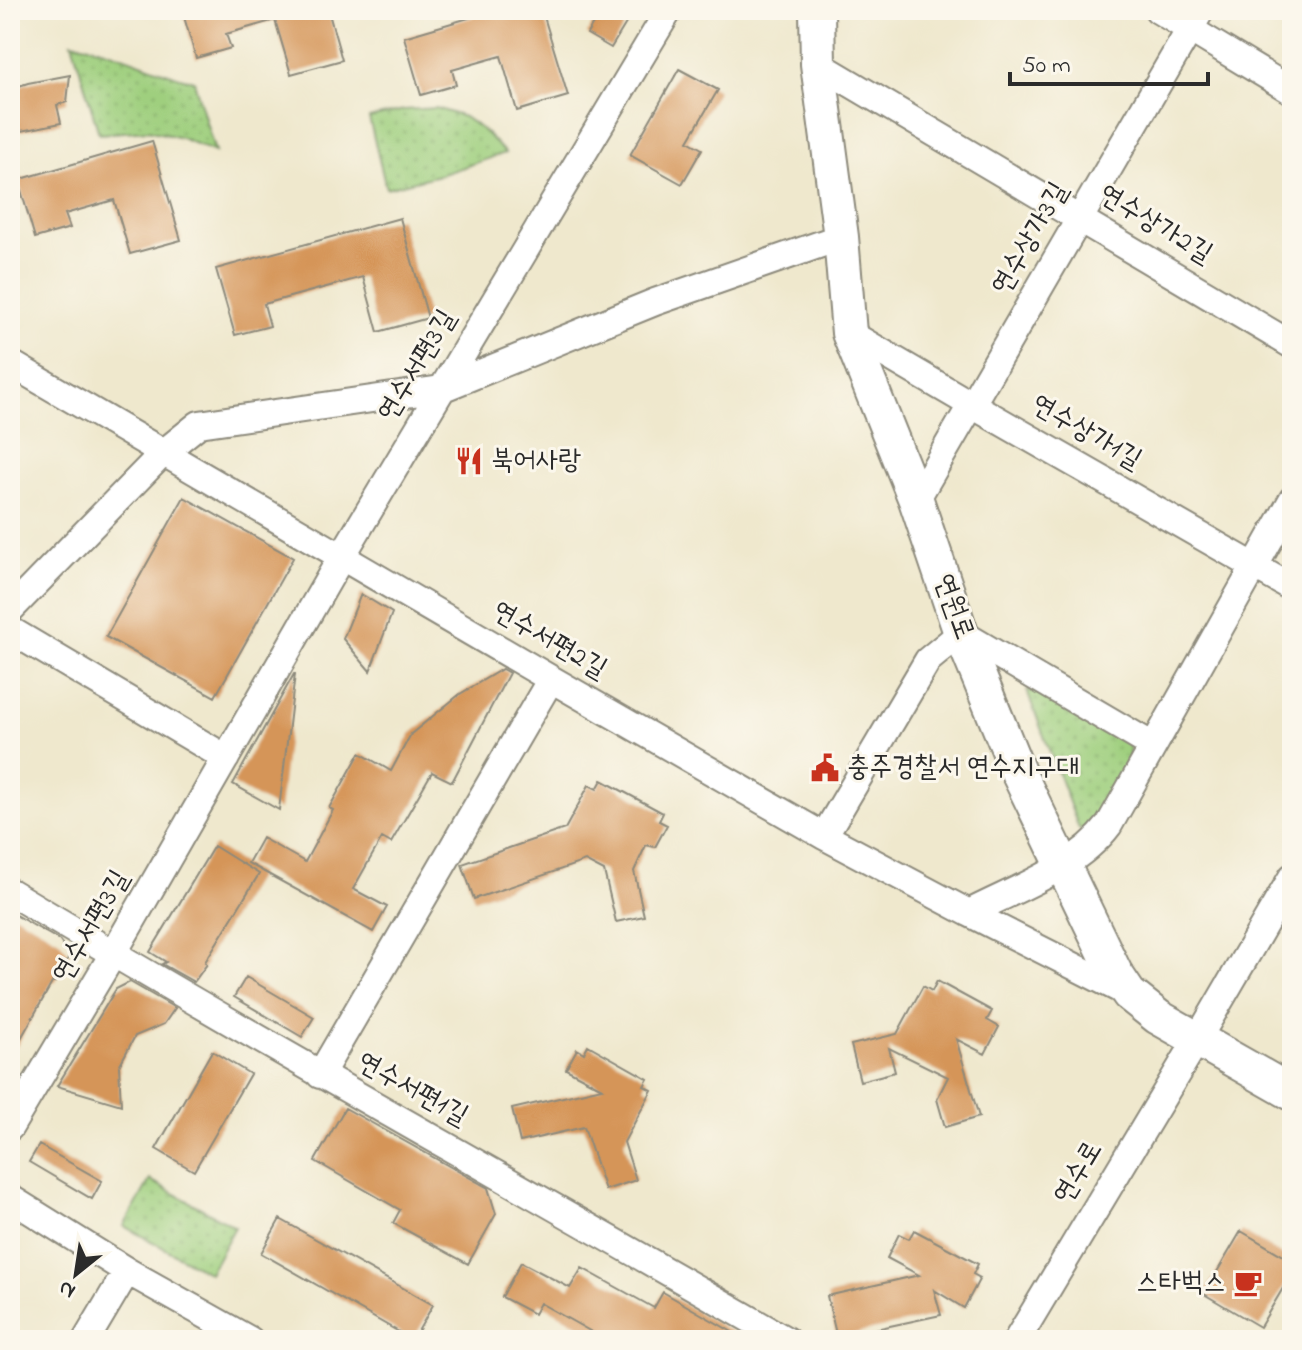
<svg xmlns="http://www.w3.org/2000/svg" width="1302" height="1350" font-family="'Indie Flower','Poor Story',sans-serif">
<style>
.grass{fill:url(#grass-dots);stroke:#657d54;stroke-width:2}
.building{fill:#d59559}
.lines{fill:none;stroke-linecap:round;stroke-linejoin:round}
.minor-casing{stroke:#8d8a7c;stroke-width:30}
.tertiary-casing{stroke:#8d8a7c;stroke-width:38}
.minor{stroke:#fff;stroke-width:26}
.tertiary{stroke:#fff;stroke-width:34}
.labels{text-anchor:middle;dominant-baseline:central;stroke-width:6;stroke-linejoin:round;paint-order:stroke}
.street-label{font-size:28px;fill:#2b2b2b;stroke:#fbf7ec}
.poi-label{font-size:28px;fill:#2b2b2b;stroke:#fbf7ec;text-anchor:start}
</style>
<defs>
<pattern id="grass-dots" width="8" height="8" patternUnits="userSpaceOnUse" patternTransform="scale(2)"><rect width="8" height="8" fill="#9fcf7e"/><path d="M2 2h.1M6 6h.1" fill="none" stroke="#89b26d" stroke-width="1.8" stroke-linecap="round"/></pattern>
</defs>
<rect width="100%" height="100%" fill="#fbf7ec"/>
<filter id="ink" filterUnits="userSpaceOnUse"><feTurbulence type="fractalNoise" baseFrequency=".0125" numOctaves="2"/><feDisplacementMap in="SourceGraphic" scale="16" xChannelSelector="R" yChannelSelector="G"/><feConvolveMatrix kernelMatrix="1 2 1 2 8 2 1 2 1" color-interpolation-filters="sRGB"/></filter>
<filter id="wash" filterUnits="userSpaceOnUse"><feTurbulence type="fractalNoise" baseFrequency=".006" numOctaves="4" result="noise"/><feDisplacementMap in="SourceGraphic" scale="32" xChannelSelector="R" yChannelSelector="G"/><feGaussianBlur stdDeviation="1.8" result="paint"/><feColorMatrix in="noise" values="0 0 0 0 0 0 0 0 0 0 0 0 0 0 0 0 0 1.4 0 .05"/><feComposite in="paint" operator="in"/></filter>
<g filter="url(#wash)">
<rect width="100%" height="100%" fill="#efe8cd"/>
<!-- grass -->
<path class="grass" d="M 72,42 C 114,49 153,70 194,81 L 215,152 L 181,138 L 148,130 L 99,134 Z
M 436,108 L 464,117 L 485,132 L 505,153 L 443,174 L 386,188 L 369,118 L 404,110 Z
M 1035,687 L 1130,744 L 1129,760 L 1088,832 L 1079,829 L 1027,691 Z
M 150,1180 L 235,1227 L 209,1273 L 124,1226 Z"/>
<g id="blocks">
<!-- building -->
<path class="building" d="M 182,10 L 328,10 L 342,60 L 291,74 L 275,20 L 226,34 L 231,48 L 196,58 Z
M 496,10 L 542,10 L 568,96 L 517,111 L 501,56 L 452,70 L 456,85 L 421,95 L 404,37 Z
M 601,10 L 634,10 L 611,48 L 587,34 Z
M 679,69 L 718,90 L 688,141 L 702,149 L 682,184 L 630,155 Z
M 70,75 L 67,102 L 57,105 L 61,123 L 21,131 L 10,109 L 10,89 L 28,83 Z
M 152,141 L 181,240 L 130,254 L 114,200 L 65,214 L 70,228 L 35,238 L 18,180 Z
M 400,218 L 428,318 L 378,332 L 363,277 L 264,304 L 270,326 L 235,335 L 216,269 Z
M 184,497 L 293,558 L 215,697 L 106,637 Z
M 361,594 L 392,613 L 370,671 L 343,639 Z
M 502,669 L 509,673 L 452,782 L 432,772 L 391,843 L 382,838 L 353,889 L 387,907 L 373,932 L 248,863 L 262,838 L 305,862 L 333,810 L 329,808 L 360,753 L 391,771 L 411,734 L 460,694 Z
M 294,674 L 295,674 L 279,810 L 233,784 Z
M 602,780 L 663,813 L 659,821 L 667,825 L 655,847 L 646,845 L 634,871 L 644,916 L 616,922 L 604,871 L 585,861 L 474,899 L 462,864 L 565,829 L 589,785 L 597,789 Z
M 214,846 L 259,874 L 205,962 L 207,964 L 194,982 L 162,964 L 166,962 L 150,952 Z
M 10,912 L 59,940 L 70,955 L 55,982 L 53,981 L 10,1058 Z
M 246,977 L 314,1017 L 302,1037 L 234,997 Z
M 937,981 L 992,1011 L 987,1020 L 999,1027 L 985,1054 L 956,1039 L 979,1117 L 945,1127 L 937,1099 L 948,1077 L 889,1048 L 895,1072 L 860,1081 L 851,1045 L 897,1034 L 923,986 L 932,991 Z
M 130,982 L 175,1008 L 164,1024 L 135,1036 L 119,1066 L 121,1105 L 57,1086 L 116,989 Z
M 588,1045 L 648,1079 L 644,1086 L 652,1090 L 624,1142 L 636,1180 L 605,1190 L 584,1127 L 520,1142 L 512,1109 L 602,1088 L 566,1069 L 577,1049 L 584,1053 Z
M 212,1051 L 250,1074 L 194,1171 L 156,1149 Z
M 345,1108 L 488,1188 L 496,1214 L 468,1264 L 393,1223 L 400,1210 L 315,1161 Z
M 39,1145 L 102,1181 L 92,1199 L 29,1162 Z
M 280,1219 L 433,1305 L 413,1340 L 261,1253 Z
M 914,1230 L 978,1264 L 973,1274 L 980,1278 L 964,1308 L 934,1290 L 941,1315 L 843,1336 L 842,1333 L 836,1334 L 827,1296 L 919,1275 L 887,1258 L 899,1234 L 909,1239 Z
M 1241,1231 L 1292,1261 L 1292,1273 L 1260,1327 L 1204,1294 Z
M 521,1262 L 570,1288 L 582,1268 L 654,1308 L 663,1292 L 746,1340 L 606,1340 L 540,1303 L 534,1314 L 502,1297 Z"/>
</g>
</g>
<g filter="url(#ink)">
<use href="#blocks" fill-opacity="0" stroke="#8d8a7c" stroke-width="2"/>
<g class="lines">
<defs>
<path id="minor" d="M 1158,10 L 1292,91
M 818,64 L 1292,345
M 849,333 L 972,405 L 1292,588
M 10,363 L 551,679 L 824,836 L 969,913 C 1015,889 1077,868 1109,825 L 1292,500
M 916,500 L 1201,10
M 10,610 L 163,453 L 199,424 L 441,389 L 655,302 L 841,237
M 10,630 L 226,758
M 824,836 L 928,660 L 961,633 L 1153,746
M 10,892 C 266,1046 527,1190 786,1340
M 969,913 L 1129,994
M 320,1075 L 551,679
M 10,1127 L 113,954 L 342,556 L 669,10
M 10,1198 L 127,1271 L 250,1340
M 86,1340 L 127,1271
M 1017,1340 L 1197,1040 L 1292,877"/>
<path id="tertiary" d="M 817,10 L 818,64 L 841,237 L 849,333 L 916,500 L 961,633 L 1018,772 L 1115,973 L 1129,994 L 1158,1017 L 1292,1093"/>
</defs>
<!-- minor casing -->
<use href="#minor" class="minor-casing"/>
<!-- tertiary casing -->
<use href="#tertiary" class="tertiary-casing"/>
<!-- minor -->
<use href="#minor" class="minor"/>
<!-- tertiary -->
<use href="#tertiary" class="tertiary"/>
</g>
</g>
<!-- icons -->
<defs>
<symbol id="restaurant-bare" viewBox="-9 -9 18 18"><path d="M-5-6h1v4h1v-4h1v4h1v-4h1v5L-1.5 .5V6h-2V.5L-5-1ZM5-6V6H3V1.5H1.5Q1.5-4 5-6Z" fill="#c8321e" stroke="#fbf7ec" stroke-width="2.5" paint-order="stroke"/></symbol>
<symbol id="civic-bare" viewBox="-9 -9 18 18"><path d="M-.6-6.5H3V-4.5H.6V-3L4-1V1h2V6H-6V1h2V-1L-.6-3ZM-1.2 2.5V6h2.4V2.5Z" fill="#c8321e" stroke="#fbf7ec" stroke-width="2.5" paint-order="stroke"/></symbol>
<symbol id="cafe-bare" viewBox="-9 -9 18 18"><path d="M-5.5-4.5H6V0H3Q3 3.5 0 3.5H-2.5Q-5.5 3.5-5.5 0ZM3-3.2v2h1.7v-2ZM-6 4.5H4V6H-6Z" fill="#c8321e" stroke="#fbf7ec" stroke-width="2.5" paint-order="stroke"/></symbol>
</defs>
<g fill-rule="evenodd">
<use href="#restaurant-bare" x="449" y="441" width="40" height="40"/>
<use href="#civic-bare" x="805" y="748" width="40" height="40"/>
<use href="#cafe-bare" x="1228" y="1263" width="40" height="40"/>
</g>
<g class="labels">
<!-- street labels -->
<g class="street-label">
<text transform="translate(1155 225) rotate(31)">연수상가2길</text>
<text transform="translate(1031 239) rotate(-60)">연수상가3길</text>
<text transform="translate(418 366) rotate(-59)">연수서편3길</text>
<text transform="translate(1086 433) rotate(30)">연수상가1길</text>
<text transform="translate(953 607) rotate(70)">연원로</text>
<text transform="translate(549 641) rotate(30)">연수서편2길</text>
<text transform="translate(92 927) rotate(-60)">연수서편3길</text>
<text transform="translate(412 1090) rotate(29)">연수서편1길</text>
<text transform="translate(1079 1173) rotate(-59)">연수로</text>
</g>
<!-- poi labels -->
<g class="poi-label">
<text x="491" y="461">북어사랑</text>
<text x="847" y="768">충주경찰서 연수지구대</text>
<text x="1226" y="1283" text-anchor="end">스타벅스</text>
</g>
</g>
<!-- margin -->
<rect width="1302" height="1350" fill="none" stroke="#fbf7ec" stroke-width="40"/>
<!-- north arrow -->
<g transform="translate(76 1274) rotate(210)" stroke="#fbf7ec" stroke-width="6" paint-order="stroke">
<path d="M0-6L14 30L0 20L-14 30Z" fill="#2b2b2b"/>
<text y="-12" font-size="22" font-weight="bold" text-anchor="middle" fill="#2b2b2b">N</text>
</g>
<!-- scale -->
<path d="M1010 72v12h198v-12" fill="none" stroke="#2b2b2b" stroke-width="4"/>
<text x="1022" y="72" font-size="24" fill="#2b2b2b" stroke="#fbf7ec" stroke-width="6" paint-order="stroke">50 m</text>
</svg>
